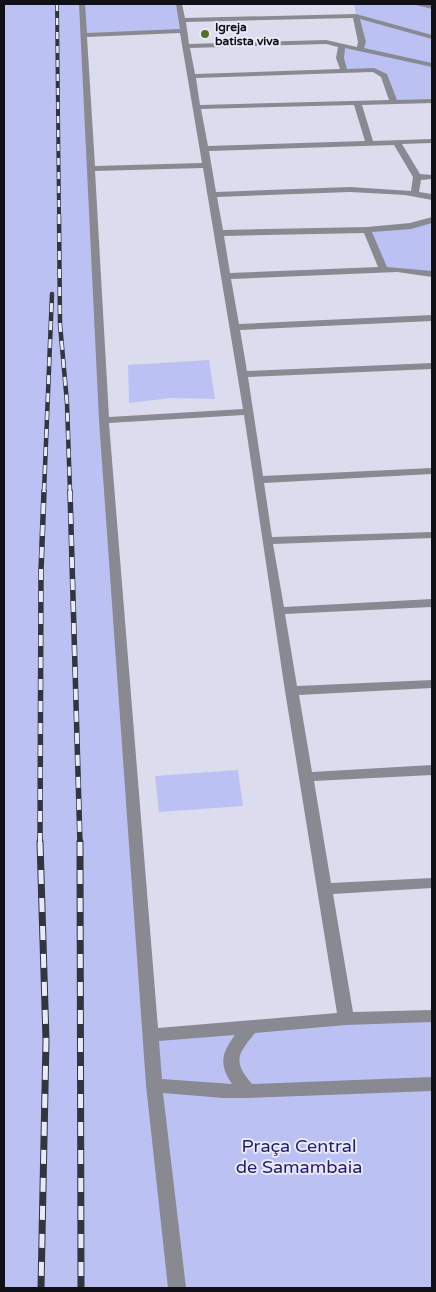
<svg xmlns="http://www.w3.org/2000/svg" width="436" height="1292" font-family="'Varela Round',sans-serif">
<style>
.green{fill:#bbc1f3}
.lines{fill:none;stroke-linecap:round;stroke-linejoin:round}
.minor{fill:#898a91;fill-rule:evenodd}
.rail-far3-casing{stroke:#33353c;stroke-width:4}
.rail-far2-casing{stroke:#33353c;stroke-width:4.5}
.rail-far1-casing{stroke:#33353c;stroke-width:5.5}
.rail-casing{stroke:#33353c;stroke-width:7}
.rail-far3{stroke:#e8eafb;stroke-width:2.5;stroke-dasharray:7;stroke-linecap:butt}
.rail-far2{stroke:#e8eafb;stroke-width:3;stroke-dasharray:9;stroke-linecap:butt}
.rail-far1{stroke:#e8eafb;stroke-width:4;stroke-dasharray:11;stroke-linecap:butt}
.rail{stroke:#e8eafb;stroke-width:5;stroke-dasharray:14;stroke-linecap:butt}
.poi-dot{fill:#547023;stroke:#e8eafb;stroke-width:2}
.labels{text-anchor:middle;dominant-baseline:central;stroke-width:4;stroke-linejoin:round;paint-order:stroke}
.far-poi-label{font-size:12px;font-weight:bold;fill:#101116;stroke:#e8eafb;text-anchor:start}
.near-park-label{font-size:18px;fill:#251c6e;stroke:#e8eafb}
</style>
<rect width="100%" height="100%" fill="#dbddee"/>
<!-- green -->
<path class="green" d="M 4,4 L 179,4 L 184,31 L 85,35 L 90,169 L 151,1034 L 346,1019 L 432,1016 L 432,1288 L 4,1288 Z
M 354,4 L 432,4 L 432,101 L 394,102 L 383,74 L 374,70 L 344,70 L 343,45 L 359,48 L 362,26 L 358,24 Z
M 432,220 L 432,274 L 410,270 L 384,270 L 367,230 L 421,223 Z
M 209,360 L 215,399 L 171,398 L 129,403 L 128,365 Z
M 238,770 L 243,806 L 159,812 L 155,776 Z"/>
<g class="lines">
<!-- minor -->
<path class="minor" d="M 79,4 L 85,4 L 87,33 L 180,29 L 176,4 L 182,4 L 185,18 L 356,14 L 432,35 L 432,39 L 360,19 L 366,42 L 364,48 L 432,63 L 432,67 L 345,48 L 344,58 L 347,69 L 374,68 L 387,74 L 397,100 L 432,99 L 432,103 L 362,105 L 373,141 L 432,139 L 432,143 L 402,144 L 420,174 L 432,175 L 432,179 L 421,180 L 419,192 L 432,194 L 432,200 L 405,195 L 350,192 L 217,197 L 223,230 L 367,227 L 410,223 L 432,217 L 432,223 L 411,229 L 372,232 L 387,267 L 432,271 L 432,277 L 397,272 L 231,279 L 239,324 L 432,315 L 432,321 L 240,330 L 247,371 L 432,363 L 432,369 L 248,377 L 263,476 L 432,468 L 432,474 L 264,483 L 272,537 L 432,532 L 432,538 L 273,544 L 284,607 L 432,599 L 432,607 L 285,614 L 297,686 L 432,680 L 432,688 L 299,695 L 312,772 L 432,765 L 432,775 L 314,781 L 331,883 L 432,878 L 432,888 L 333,894 L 353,1012 L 432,1010 L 432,1022 L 346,1025 L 255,1033 C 238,1054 232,1061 252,1084 L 432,1077 L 432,1091 L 248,1098 L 223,1098 L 163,1093 L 186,1288 L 168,1288 L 146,1085 L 99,420 ZM 353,18 L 358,42 L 357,47 L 326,40 L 189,44 L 186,22 ZM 180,33 L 202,163 L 95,166 L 87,37 ZM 326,44 L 338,47 L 336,58 L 340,69 L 195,74 L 190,48 ZM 373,72 L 381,77 L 389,100 L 200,105 L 196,78 ZM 354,105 L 365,141 L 208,146 L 201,109 ZM 394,145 L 413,177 L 411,191 L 350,187 L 216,192 L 209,151 ZM 203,168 L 243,409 L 109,417 L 95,171 ZM 364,233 L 378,267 L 230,273 L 224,236 ZM 244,415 L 285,691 L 337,1013 L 158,1028 L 109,423 ZM 235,1035 C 221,1054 219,1064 232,1084 L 162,1079 L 159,1041 Z
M 415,4 L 432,5 L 432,9 L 416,5 Z"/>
<defs>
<path id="rail-far3" d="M 57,4 L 59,216"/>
<path id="rail-far2" d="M 59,215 L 60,324 L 67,403 L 70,492
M 44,492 L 52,294"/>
<path id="rail-far1" d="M 70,491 L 80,844
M 40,844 L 41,571 L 44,491"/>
<path id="rail" d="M 40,842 L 46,1040 L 41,1288
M 80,842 L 81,1288"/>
</defs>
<!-- rail-far3 casing -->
<use href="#rail-far3" class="rail-far3-casing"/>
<!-- rail-far2 casing -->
<use href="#rail-far2" class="rail-far2-casing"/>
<!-- rail-far1 casing -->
<use href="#rail-far1" class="rail-far1-casing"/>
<!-- rail casing -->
<use href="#rail" class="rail-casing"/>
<!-- rail-far3 -->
<use href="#rail-far3" class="rail-far3"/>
<!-- rail-far2 -->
<use href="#rail-far2" class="rail-far2"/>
<!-- rail-far1 -->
<use href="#rail-far1" class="rail-far1"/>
<!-- rail -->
<use href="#rail" class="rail"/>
</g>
<!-- markers -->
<circle class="poi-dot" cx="205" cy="34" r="5"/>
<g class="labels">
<!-- far-poi labels -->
<g class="far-poi-label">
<text x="215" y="27">Igreja<tspan x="215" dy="14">batista viva</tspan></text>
</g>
<!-- near-park labels -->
<g class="near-park-label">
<text x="299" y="1146">Praça Central<tspan x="299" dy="21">de Samambaia</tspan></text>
</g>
</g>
<!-- border -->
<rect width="436" height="1292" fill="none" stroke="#101116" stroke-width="10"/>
</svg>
